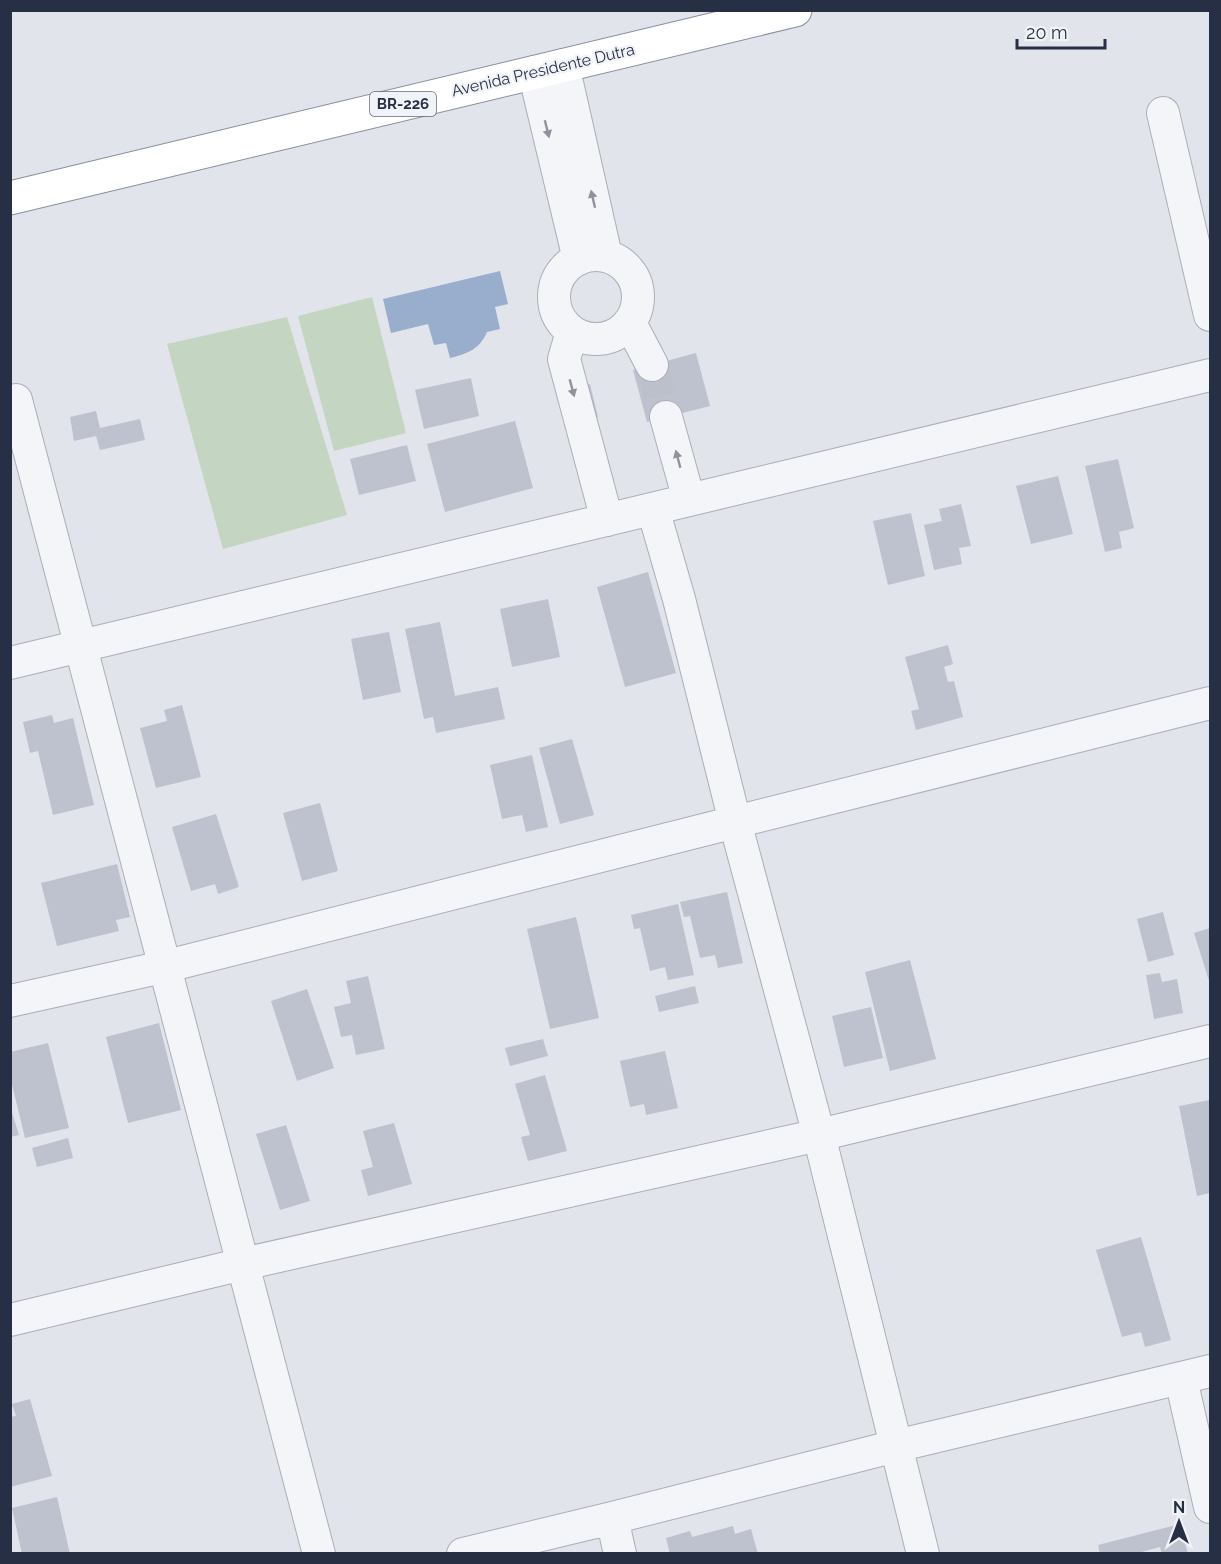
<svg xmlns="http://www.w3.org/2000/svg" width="1221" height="1564" font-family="Raleway,sans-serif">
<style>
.green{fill:#c4d5c1}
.water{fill:#99adcd}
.building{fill:#bdc2ce}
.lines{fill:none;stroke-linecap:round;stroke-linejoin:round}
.minor-tunnel{stroke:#bcc0ca;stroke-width:32;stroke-dasharray:32 16;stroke-linecap:butt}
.minor-casing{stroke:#a9aeb9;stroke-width:34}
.trunk-casing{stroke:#878fa2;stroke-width:35}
.minor{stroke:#f4f5f8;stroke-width:32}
.trunk{stroke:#fff;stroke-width:33}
.oneway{fill:#8e929e}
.labels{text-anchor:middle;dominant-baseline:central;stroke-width:4.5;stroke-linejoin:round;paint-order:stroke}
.shield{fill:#f0f3f8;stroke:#636a7a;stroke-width:1.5}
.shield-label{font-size:15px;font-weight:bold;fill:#272f44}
.street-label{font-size:16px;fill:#272f44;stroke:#f0f3f8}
</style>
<rect width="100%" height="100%" fill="#e1e4eb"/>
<!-- green -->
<path class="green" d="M 372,297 L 406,433 L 334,451 L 298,316 Z
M 287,317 L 347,515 L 223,549 L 167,344 Z"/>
<!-- water -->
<path class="water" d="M 500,271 L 508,304 L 495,307 L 500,329 L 487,332 C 480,349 467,354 450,358 L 446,343 L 434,345 L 428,324 L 391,333 L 383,299 Z"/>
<!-- building -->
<path class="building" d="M 696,353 L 710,406 L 647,422 L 633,370 Z
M 471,378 L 479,416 L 424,429 L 415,390 Z
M 590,384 L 598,417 L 588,419 L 581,386 Z
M 96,411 L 100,428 L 140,419 L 145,440 L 100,450 L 96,436 L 74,441 L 70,417 Z
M 515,421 L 533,488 L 445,512 L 427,444 Z
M 407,445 L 416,481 L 359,495 L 350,459 Z
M 1118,459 L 1134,528 L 1119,532 L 1122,548 L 1105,552 L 1085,466 Z
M 1058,476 L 1073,534 L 1031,544 L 1016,486 Z
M 961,504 L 971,546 L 959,548 L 962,564 L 934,570 L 924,525 L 942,521 L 939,509 Z
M 911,513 L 925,576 L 888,585 L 873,521 Z
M 648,572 L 676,673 L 625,687 L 597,587 Z
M 548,599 L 560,657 L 512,667 L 500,609 Z
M 440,622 L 455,696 L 498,687 L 505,719 L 436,733 L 433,717 L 424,719 L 405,629 Z
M 389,632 L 401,692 L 363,700 L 351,639 Z
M 948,645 L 953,664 L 944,667 L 948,682 L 954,681 L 963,717 L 916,730 L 911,711 L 919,709 L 905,657 Z
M 182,705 L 201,777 L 156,788 L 140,728 L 167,721 L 164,710 Z
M 52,715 L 54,723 L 73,718 L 94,805 L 53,815 L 38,751 L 30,753 L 23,722 Z
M 572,739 L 594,815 L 560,824 L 539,748 Z
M 532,755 L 548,827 L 526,832 L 522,815 L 502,819 L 490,765 Z
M 320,803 L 338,871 L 302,881 L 283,813 Z
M 216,814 L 239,887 L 218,894 L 215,884 L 191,891 L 172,827 Z
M 117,864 L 130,917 L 116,920 L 119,931 L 57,946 L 41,883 Z
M 727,892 L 743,963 L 718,968 L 715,955 L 700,958 L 690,916 L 684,917 L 680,902 Z
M 678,904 L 694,975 L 668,980 L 665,967 L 650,971 L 640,928 L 634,929 L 631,915 Z
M 1163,912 L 1174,955 L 1148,962 L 1137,919 Z
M 576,917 L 599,1018 L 550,1029 L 527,929 Z
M 1210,928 L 1210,984 L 1194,933 Z
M 910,960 L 936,1059 L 890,1071 L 865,972 Z
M 1160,973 L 1162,982 L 1177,979 L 1183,1013 L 1154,1019 L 1146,975 Z
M 368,976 L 385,1049 L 356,1055 L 352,1035 L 341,1037 L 334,1007 L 351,1003 L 346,981 Z
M 695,986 L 699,1003 L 659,1012 L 655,996 Z
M 307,989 L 334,1068 L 297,1081 L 271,1001 Z
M 871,1007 L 883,1058 L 844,1067 L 832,1016 Z
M 159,1023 L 181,1110 L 128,1123 L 106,1037 Z
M 543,1039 L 548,1056 L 510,1066 L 505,1048 Z
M 48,1043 L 69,1128 L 25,1138 L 10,1076 L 10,1052 Z
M 665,1051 L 678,1108 L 646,1115 L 644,1104 L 630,1107 L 620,1061 Z
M 545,1075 L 567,1151 L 528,1161 L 521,1137 L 530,1135 L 515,1084 Z
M 1210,1100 L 1210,1193 L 1197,1196 L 1179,1106 Z
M 10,1106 L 19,1135 L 10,1137 Z
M 394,1123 L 412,1184 L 368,1196 L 361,1170 L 373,1167 L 363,1131 Z
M 286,1125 L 310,1201 L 280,1210 L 256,1134 Z
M 68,1138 L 73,1158 L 37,1167 L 32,1148 Z
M 1141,1237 L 1171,1340 L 1145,1347 L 1141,1332 L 1122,1337 L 1096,1250 Z
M 30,1399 L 52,1476 L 10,1487 L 10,1417 L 16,1416 L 12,1404 Z
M 57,1497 L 70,1554 L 22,1554 L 12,1508 Z
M 1180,1524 L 1188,1554 L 1162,1554 L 1160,1547 L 1134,1554 L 1100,1554 L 1098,1545 Z
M 733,1526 L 735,1534 L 751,1529 L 758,1554 L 670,1554 L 666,1538 L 690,1531 L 692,1537 Z"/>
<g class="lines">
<!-- minor-tunnel -->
<path class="minor-tunnel" d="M 652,365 L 666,417"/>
<defs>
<path id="minor" d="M 563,65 L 606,256
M 534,72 L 579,259
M 1163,113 L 1210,315
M554 297a42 42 0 1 1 84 0a42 42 0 1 1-84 0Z
M 630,323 L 652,365
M 572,332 L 564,359 L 607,520
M 16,400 C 114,785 218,1169 319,1554
M 666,417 L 689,500
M 653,509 L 679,599 L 735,822 L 819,1135 L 923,1554
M 10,663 L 1210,375
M 10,1001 L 163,967 L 735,822 L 1210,703
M 10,1320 L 243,1264 L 819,1135 L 1210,1041
M 1181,1379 L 1210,1507
M 612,1518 L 620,1554
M 463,1554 L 612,1518 L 896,1446 L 1210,1371"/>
<path id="trunk" d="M 10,198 L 795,10"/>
</defs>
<!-- minor casing -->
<use href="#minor" class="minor-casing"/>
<!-- trunk casing -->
<use href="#trunk" class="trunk-casing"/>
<!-- minor -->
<use href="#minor" class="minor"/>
<!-- trunk -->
<use href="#trunk" class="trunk"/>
</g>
<!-- one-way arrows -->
<defs><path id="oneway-solid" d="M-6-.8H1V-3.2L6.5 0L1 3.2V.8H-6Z" transform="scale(1.5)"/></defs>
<g class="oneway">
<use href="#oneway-solid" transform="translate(547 129) rotate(76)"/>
<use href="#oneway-solid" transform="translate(593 199) rotate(-103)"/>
<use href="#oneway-solid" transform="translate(572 388) rotate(75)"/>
<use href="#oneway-solid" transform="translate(678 459) rotate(-105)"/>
</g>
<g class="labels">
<!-- shield labels -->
<rect class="shield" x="370" y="92" width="66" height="24" rx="4.5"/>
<g class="shield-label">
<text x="403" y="104">BR-226</text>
</g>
<!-- street labels -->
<g class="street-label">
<text transform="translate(543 70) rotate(-13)">Avenida Presidente Dutra</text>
</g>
</g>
<!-- border -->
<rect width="1221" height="1564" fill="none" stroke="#272f44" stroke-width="24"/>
<!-- north arrow -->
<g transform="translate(1179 1522)" stroke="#f0f3f8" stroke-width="4.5" paint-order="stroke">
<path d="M0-4.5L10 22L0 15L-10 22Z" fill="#272f44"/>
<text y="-9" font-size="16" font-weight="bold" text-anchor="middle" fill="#272f44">N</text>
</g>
<!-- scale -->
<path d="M1017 39v9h88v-9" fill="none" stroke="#272f44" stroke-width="3"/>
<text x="1026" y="39" font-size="18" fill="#272f44" stroke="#f0f3f8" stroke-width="4.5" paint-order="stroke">20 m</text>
</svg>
